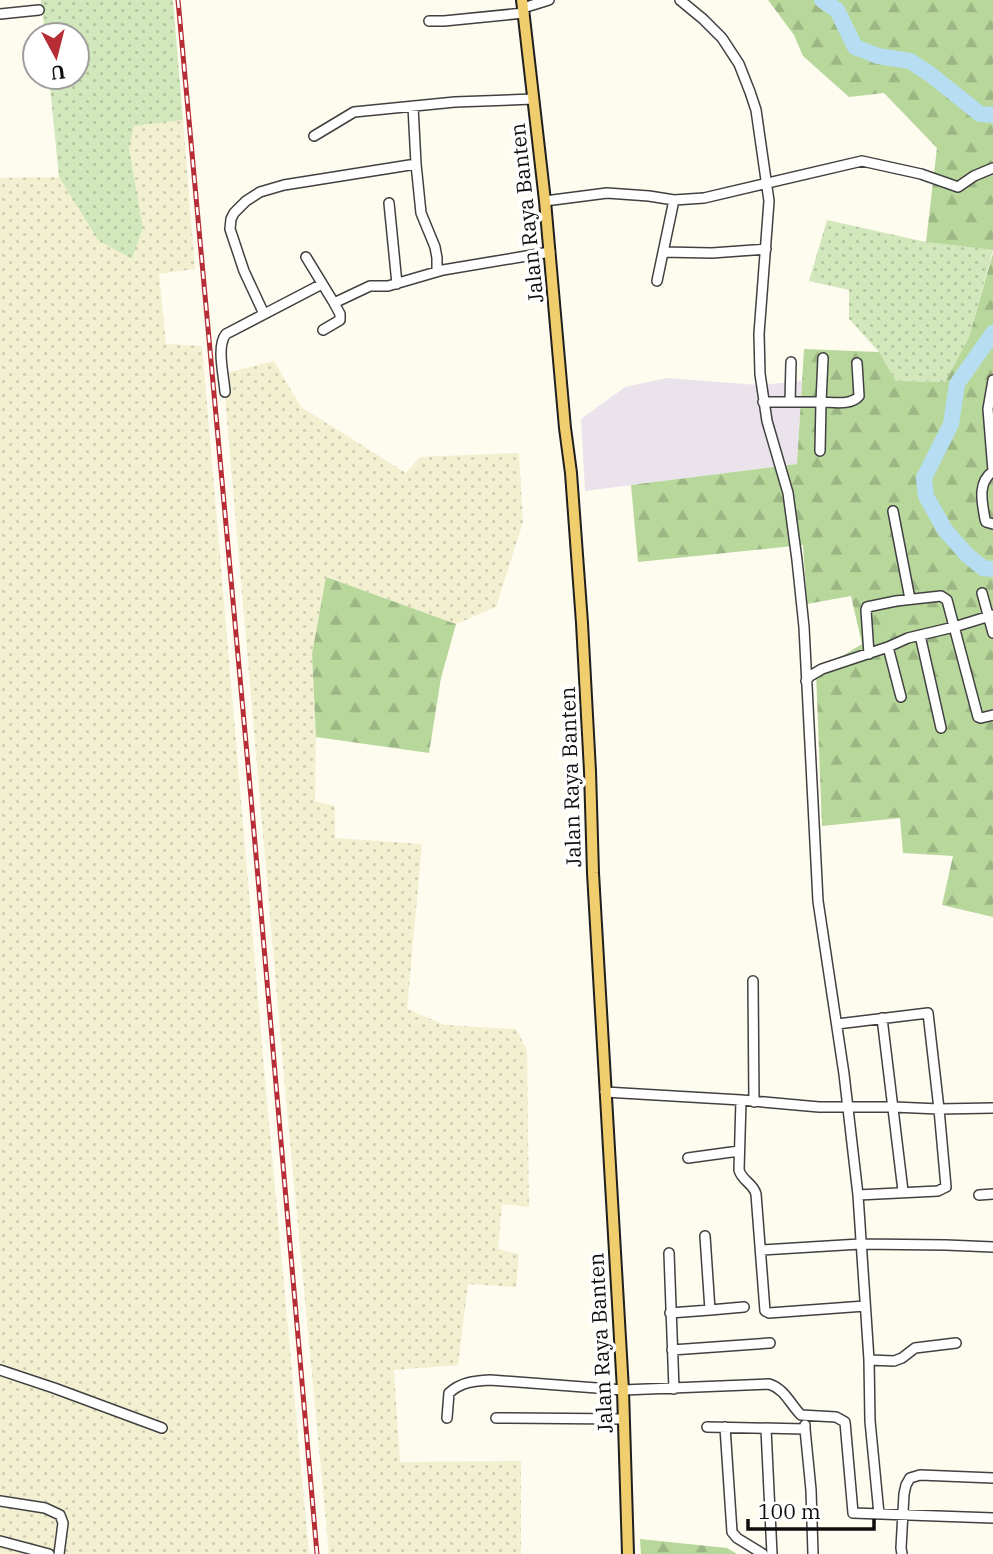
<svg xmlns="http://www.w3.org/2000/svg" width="993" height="1554" font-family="'IBM Plex Serif',serif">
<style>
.industrial{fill:#ebe3ec}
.farmland{fill:url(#farmland-dots)}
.grass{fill:url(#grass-dots)}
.forest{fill:url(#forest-firs)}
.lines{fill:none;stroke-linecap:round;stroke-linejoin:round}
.river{stroke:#b7ddf3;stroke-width:16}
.minor-casing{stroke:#414141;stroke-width:12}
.major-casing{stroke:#1f1f1f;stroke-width:14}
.minor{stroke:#fff;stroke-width:9}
.major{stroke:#f1ce6d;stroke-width:10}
.rail-casing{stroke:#b62d36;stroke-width:5}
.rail{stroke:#fff;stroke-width:2.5;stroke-dasharray:8;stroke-linecap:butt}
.labels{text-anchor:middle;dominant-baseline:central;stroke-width:7;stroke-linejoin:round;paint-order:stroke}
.street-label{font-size:21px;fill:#0e0e0e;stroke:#fff}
</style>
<defs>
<pattern id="farmland-dots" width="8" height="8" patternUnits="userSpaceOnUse" patternTransform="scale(1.75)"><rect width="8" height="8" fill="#f3efd1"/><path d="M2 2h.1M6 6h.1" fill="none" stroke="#cfccb2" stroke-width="1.8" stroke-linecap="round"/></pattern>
<pattern id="grass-dots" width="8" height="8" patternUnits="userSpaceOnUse" patternTransform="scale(1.75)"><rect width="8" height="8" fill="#d2e7bb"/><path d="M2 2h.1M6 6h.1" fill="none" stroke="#b3c5a0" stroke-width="1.8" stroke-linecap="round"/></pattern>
<pattern id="forest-firs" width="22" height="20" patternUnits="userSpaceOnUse" patternTransform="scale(1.75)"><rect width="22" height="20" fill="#b7d79b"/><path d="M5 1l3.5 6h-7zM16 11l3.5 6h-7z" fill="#9cb784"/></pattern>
</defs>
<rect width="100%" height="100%" fill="#fefbef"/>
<!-- industrial -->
<path class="industrial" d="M 667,378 L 758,385 L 802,381 L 797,464 L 585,491 L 581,419 L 625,387 Z"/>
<!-- farmland -->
<path class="farmland" d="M 183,120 L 195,269 L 159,274 L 166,344 L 202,346 L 266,1091 L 309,1554 L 0,1554 L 0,178 L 59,177 L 98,240 L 143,227 L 129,147 L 134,126 Z
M 274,361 L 301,407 L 406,473 L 420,457 L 519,453 L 523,522 L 496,607 L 456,624 L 326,577 L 312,654 L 316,737 L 315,801 L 335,806 L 335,838 L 422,844 L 407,1009 L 445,1025 L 516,1029 L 527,1050 L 529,1207 L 502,1204 L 498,1249 L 519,1254 L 516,1287 L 468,1284 L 458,1365 L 394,1370 L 400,1462 L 521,1461 L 521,1554 L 329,1554 L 285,1088 L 223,374 Z"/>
<!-- grass -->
<path class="grass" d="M 41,0 L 173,0 L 183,120 L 134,126 L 129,148 L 143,227 L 132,259 L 98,240 L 59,177 L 49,77 L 77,77 L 77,35 L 45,35 Z
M 827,220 L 926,242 L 993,250 L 969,337 L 945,382 L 896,381 L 879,352 L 849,319 L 849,290 L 809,281 Z"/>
<!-- forest -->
<path class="forest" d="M 768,0 L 993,0 L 993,250 L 926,242 L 937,148 L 884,93 L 849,97 L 803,56 L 794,35 Z
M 993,253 L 993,917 L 942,905 L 953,856 L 903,853 L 900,818 L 822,826 L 816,672 L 862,644 L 851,596 L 807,604 L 803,545 L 638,562 L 631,485 L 797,464 L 804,349 L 879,352 L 896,381 L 945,382 L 969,337 Z
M 326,577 L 456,624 L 441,678 L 429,753 L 316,737 L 312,654 Z
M 640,1539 L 727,1548 L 737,1554 L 641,1554 Z"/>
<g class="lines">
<!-- river -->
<path class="river" d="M 822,0 L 837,10 L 855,47 L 878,56 L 910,61 L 930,74 L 980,114 L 993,115
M 993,333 L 957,384 L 951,424 L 924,478 L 926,496 L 945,530 L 967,555 L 983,568 L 993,569"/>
<defs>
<path id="minor" d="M 680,0 L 703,19 L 722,38 L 739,64 L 750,92 L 756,110 L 769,201 L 759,334 L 760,374 L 767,421 L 788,493 L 797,560 L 804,627 L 818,901 L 844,1074 L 858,1195 L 869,1360 L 870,1421 L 879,1514
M 523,8 L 549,0
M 0,14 L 39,10
M 429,21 L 444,21 L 524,13
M 314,136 L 354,112 L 455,102 L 533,99
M 416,164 L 421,213 L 435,247 L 437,258 L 437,271
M 545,201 L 607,193 L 649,196 L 674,200 L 704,198 L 862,161 L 921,174 L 958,187 L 974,176 L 993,168
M 389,203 L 397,284
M 663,252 L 712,253 L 766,249
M 306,257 L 334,303 L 370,286 L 388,286 L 443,270 L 550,252
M 657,281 L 674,200
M 264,314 L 244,271 L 230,229 L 231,219 L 234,213 L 246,201 L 260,192 L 284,185 L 416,164 L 413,106
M 323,330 L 340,320 L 340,314 L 334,303
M 823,358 L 821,402 C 833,402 851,406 859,396 L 857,363
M 993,380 L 988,409 L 993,471 C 977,483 982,502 985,519 L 986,522 L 993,524
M 225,392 C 224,376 216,346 226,334 L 322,284
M 763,402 L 821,402 L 820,451
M 790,402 L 791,362
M 893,511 L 910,599
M 982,593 L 993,633
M 920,635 L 941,728
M 888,647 L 901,697
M 869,654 L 866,610 L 867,607 L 896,601 L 941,596 L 947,600 L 978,717 L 981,718 L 993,715
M 806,681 L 810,676 L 822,669 L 888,647 L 908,638 L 954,627 L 993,615
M 753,981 L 754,1102
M 882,1018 L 903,1191
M 837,1024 L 928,1013 L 939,1109 L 946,1187 L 938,1191 L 858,1195
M 605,1092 L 741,1100 L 819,1107 L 894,1107 L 939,1109 L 993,1108
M 741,1100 L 739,1170 C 742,1181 753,1183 756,1194 L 765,1311 L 769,1313 L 865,1306
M 688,1158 L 739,1151
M 979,1195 L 993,1194
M 761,1250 L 860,1244 L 946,1245 L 993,1247
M 669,1253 L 674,1389
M 710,1310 L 744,1307
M 670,1313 L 710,1310 L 705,1236
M 672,1350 L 770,1343
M 869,1360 L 894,1361 L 902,1358 L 915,1348 L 956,1343
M 0,1370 L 54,1388 L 162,1428
M 447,1418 L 449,1393 C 461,1382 474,1381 490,1380 L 623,1390 L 769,1384 C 785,1389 790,1404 801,1415 L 836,1417 L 845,1422 L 853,1513 L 993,1518
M 496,1418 L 624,1419
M 707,1427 L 805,1429 L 805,1425
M 725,1427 L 732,1532 L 737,1538 L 763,1554
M 766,1429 L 772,1554
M 805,1429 L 811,1490 L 813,1554
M 0,1501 L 45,1508 L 60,1515 L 63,1523 L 59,1554
M 0,1541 L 49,1554
M 902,1554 L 901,1548 L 904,1494 L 906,1485 L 910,1478 L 920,1475 L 993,1478"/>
<path id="major" d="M 522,0 L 545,201 L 565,428 L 571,473 L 582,623 L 590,771 L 593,873 L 623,1390 L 628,1554"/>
</defs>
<!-- minor casing -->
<use href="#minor" class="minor-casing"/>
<!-- major casing -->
<use href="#major" class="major-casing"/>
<!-- minor -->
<use href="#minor" class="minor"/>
<!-- major -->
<use href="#major" class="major"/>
<defs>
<path id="rail" d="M 178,0 L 251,798 L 317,1554"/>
</defs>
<!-- rail casing -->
<use href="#rail" class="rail-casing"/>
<!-- rail -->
<use href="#rail" class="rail"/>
</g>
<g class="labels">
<!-- street labels -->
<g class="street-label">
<text transform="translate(526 213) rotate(-96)">Jalan Raya Banten</text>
<text transform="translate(570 777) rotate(-92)">Jalan Raya Banten</text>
<text transform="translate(600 1343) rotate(-93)">Jalan Raya Banten</text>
</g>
</g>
<!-- north arrow -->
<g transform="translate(56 56) rotate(173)"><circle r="33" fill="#ffffff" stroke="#9f9f9f" stroke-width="2"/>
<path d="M0-5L12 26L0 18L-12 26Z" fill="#b62d36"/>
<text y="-10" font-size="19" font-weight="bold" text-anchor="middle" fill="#0e0e0e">U</text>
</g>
<!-- scale -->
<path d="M748 1519v10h126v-10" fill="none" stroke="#0e0e0e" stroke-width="3.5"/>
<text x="758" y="1519" font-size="21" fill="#0e0e0e" stroke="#ffffff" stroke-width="5" paint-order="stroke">100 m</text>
</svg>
